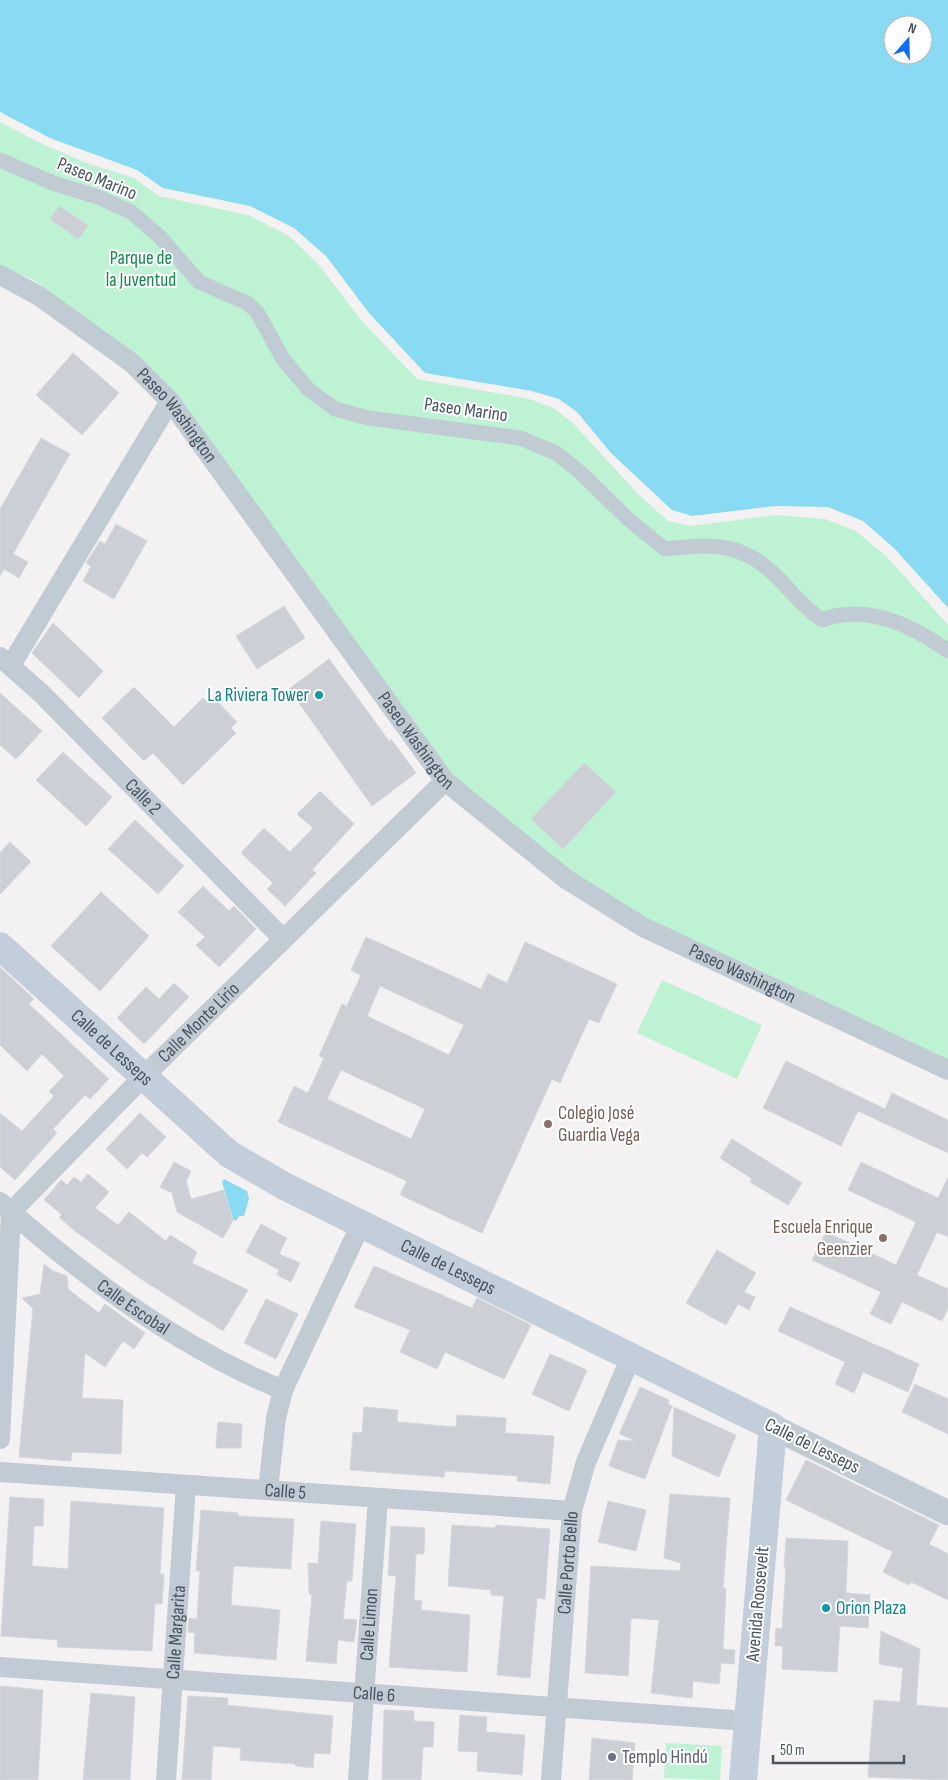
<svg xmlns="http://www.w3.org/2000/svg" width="948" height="1780" font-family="'Sofia Sans Condensed',sans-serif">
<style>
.green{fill:#bdf2d3}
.water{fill:#88dbf2;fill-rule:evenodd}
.building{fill:#ccd0d6;stroke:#d4d7dc;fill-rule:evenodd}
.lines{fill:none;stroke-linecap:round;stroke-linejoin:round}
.pedestrian{stroke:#c1cbd3;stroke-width:15}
.minor{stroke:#c1cbd3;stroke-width:20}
.tertiary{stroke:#c1cbd3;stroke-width:25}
.secondary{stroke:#c2ceda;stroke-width:28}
.culture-dot{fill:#0f9aa8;stroke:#fff;stroke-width:2}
.education-dot{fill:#8d6e63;stroke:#fff;stroke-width:2}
.worship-dot{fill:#6b7280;stroke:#fff;stroke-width:2}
.labels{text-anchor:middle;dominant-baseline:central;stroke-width:4;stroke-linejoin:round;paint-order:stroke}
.street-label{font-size:19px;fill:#475460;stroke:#fff}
.park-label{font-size:19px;fill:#11884e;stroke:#fff}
.culture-label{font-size:19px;fill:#0d838f;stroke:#fff;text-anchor:end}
.education-label{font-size:19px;fill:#785e54;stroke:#fff;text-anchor:start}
.worship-label{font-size:19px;fill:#5b616d;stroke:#fff;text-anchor:start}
</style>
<rect width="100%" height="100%" fill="#f3f1f1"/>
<!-- green -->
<path class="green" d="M 0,122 L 40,143 L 89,164 L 134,178 L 159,196 L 248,215 L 289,236 L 318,264 L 361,320 L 417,379 L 530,399 L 553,408 L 572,422 L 638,494 L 668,521 L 690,526 L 776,515 L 825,519 L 856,531 L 887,557 L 948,625 L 948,1059 L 645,918 L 567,872 L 450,772 L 162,380 L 34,280 L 0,267 Z
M 662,980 L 762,1025 L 737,1079 L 637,1033 Z
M 666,1743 L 722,1746 L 720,1780 L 664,1778 Z"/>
<!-- water -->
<path class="water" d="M 0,0 L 948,0 L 948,608 L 895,549 L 863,521 L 828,507 L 775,506 L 692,516 L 672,510 L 611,453 L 577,412 L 559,399 L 532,391 L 425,373 L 369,313 L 326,256 L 294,228 L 250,206 L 163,188 L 137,170 L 50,138 L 0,112 ZM 893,25 L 923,25 L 923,55 L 893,55 Z
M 224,1179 L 247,1191 L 249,1199 L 244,1216 L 239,1216 L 236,1221 L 233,1219 L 222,1182 Z"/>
<!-- building -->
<path class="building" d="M 60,206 L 88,226 L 78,239 L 50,219 Z
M 73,353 L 119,393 L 82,435 L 36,395 Z
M 41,438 L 70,454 L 13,554 L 28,562 L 19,578 L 4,569 L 0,576 L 0,509 Z
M 116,524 L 147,541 L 114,599 L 83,581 L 91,566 L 86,563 L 100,541 L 105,544 Z
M 284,606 L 305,638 L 257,669 L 236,636 Z
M 53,623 L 103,671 L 79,698 L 32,653 Z
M 329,659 L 389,741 L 391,739 L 416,773 L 372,806 L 289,689 Z
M 134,687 L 174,727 L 203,698 L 208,703 L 214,698 L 237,722 L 231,728 L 236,733 L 183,785 L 153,753 L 144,761 L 102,718 Z
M 0,693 L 42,731 L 16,759 L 0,745 Z
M 63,752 L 112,797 L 86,826 L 36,780 Z
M 584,763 L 616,792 L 563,849 L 531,819 Z
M 320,791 L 354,824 L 312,870 L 316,873 L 285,906 L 267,889 L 273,883 L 241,853 L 264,828 L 290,852 L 313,828 L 297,814 Z
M 135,820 L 184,866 L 158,894 L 108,849 Z
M 10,842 L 31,862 L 0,894 L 0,853 Z
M 203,886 L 229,911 L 234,906 L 256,929 L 219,967 L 196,945 L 205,937 L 178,912 Z
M 101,892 L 149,936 L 100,991 L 51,946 Z
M 366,937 L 481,989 L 488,974 L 507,983 L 525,942 L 617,984 L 599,1023 L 589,1019 L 560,1083 L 552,1079 L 482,1233 L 400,1195 L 407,1181 L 278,1122 L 294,1086 L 308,1093 L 324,1058 L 319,1056 L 342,1004 L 347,1006 L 361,975 L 351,970 ZM 380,986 L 464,1025 L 449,1055 L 367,1016 ZM 341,1070 L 425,1109 L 411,1139 L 327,1099 Z
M 0,967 L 34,999 L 29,1004 L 109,1079 L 90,1099 L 85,1095 L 53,1129 L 57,1133 L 15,1180 L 0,1167 L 0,1113 L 22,1131 L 54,1096 L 49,1091 L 64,1076 L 42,1054 L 27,1071 L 0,1045 Z
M 174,983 L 189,997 L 144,1044 L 117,1018 L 146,987 L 159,999 Z
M 786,1061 L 885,1109 L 892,1093 L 948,1120 L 948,1153 L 858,1111 L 841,1146 L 763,1108 Z
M 140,1113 L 166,1137 L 147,1157 L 142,1153 L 127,1169 L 106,1149 Z
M 732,1139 L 802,1183 L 788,1205 L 750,1182 L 752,1179 L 720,1158 Z
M 174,1162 L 191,1171 L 186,1181 L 191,1199 L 224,1190 L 233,1220 L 223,1238 L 177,1212 L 172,1193 L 160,1187 Z
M 861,1162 L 938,1198 L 948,1177 L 948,1237 L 937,1232 L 917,1275 L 948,1289 L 948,1308 L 942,1321 L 902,1302 L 891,1324 L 870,1314 L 881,1292 L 812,1260 L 826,1232 L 896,1265 L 916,1222 L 848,1190 Z
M 88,1174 L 109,1192 L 95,1208 L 118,1225 L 129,1212 L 166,1241 L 170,1235 L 197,1252 L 192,1263 L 248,1290 L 223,1331 L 141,1279 L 75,1231 L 59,1217 L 62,1215 L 44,1200 L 61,1180 L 67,1185 L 74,1177 L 81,1182 Z
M 261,1224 L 287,1238 L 279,1254 L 300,1263 L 291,1282 L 277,1275 L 279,1270 L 246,1252 Z
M 717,1250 L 756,1273 L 744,1292 L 755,1297 L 749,1310 L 738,1304 L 726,1325 L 686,1303 Z
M 44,1264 L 53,1271 L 67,1276 L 68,1289 L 99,1313 L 105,1304 L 145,1333 L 134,1349 L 123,1341 L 105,1367 L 85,1353 L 82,1398 L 123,1400 L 121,1454 L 72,1452 L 71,1461 L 19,1457 L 33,1309 L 22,1298 L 40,1294 Z
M 374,1266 L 472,1308 L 477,1298 L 531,1325 L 504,1379 L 445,1352 L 437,1369 L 400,1352 L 410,1330 L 354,1307 Z
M 266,1299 L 298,1314 L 276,1359 L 244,1343 Z
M 790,1307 L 919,1364 L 908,1392 L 863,1372 L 854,1393 L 835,1384 L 845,1362 L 778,1331 Z
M 550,1354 L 587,1370 L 569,1411 L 532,1394 Z
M 915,1384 L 948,1399 L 948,1434 L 902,1412 Z
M 640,1387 L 669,1400 L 668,1404 L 672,1406 L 645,1479 L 609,1466 L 618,1440 L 636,1441 L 620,1434 L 621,1430 Z
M 364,1407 L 398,1410 L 397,1422 L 456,1427 L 457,1415 L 506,1418 L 505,1433 L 554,1436 L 550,1484 L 517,1481 L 518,1476 L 445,1471 L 444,1477 L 350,1470 L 353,1432 L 362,1433 Z
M 674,1407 L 736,1435 L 719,1477 L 672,1456 Z
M 218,1422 L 242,1424 L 241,1448 L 216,1448 Z
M 806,1460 L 939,1525 L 929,1544 L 948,1554 L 948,1600 L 911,1582 L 909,1585 L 883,1572 L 893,1552 L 786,1500 Z
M 670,1494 L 730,1498 L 723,1588 L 726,1589 L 723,1649 L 735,1650 L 734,1664 L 721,1663 L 719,1684 L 693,1681 L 692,1698 L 651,1693 L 659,1620 L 631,1618 L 628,1676 L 585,1673 L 591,1566 L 680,1571 L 681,1563 L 664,1558 Z
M 10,1497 L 44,1499 L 43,1526 L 34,1526 L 32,1566 L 68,1569 L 71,1501 L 164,1508 L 160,1574 L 164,1574 L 162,1604 L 155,1603 L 152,1651 L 57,1647 L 58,1640 L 1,1636 Z
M 608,1501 L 646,1510 L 636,1551 L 598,1542 Z
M 201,1510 L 238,1513 L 238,1516 L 294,1519 L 291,1569 L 234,1566 L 233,1573 L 231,1605 L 280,1610 L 276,1660 L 194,1653 L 195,1633 L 188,1632 L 189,1618 L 197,1619 L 200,1571 L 196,1571 Z
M 321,1521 L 356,1524 L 352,1581 L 347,1581 L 343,1619 L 357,1620 L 354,1642 L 338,1640 L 336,1664 L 306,1661 L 312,1595 L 309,1594 L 308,1563 L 318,1564 Z
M 452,1525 L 495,1528 L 496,1525 L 550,1529 L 545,1599 L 537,1598 L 530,1678 L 497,1675 L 504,1596 L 491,1595 L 491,1590 L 448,1586 Z
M 391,1526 L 425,1528 L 424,1554 L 416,1554 L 414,1600 L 422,1601 L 421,1610 L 470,1615 L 467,1672 L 389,1667 L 396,1576 L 388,1575 Z
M 786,1538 L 848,1541 L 846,1593 L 870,1595 L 868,1628 L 840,1626 L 837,1672 L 782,1669 L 783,1646 L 775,1646 L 776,1628 L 782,1629 L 786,1568 L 784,1568 Z
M 881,1631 L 920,1649 L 916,1705 L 948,1708 L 948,1780 L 868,1777 L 874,1700 L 900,1702 L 903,1668 L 879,1664 Z
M 0,1686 L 43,1690 L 38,1780 L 0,1780 Z
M 91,1693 L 135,1697 L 130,1780 L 83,1780 Z
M 188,1696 L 228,1698 L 227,1705 L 333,1716 L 330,1754 L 314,1753 L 313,1768 L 295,1766 L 295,1764 L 240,1760 L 241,1748 L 213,1746 L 211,1780 L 182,1780 Z
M 384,1710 L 414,1711 L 414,1721 L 434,1722 L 433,1747 L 423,1747 L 421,1780 L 382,1780 Z
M 460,1715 L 487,1717 L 486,1732 L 525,1735 L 522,1775 L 477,1771 L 478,1752 L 458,1751 Z
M 592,1738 L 635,1743 L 632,1780 L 589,1780 Z"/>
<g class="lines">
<!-- pedestrian -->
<path class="pedestrian" d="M 0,160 L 53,183 L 98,197 L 131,212 L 159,236 L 199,282 L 247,303 L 257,312 L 283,359 L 309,390 L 335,409 L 368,418 L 520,438 L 556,453 L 581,473 L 629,520 L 665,549 C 711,544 742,541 778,578 C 795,595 801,605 822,620 C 867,603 912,625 948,651"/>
<!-- minor -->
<g class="minor">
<path id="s1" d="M 0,275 L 39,296 L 132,363 L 170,401 L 445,781 L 566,879 L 643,927 L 948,1070"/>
<path id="s2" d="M 0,657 L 41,693 L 283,939"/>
<path d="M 11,665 L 170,401"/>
<path id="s3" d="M 0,1202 C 84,1277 178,1347 283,1390"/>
<path id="s4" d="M 0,1439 L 11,1212 L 143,1077 L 445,781"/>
<path id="s5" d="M 0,1472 L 572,1511"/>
<path d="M 268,1490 L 276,1418 L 283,1390 L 361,1224"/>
<path id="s6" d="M 0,1667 L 748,1721"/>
<path id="s7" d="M 166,1780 L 186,1485"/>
<path id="s8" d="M 358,1780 L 378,1498"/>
<path id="s9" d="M 551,1780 L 572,1511 L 586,1462 L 631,1357"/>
</g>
<!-- tertiary -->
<path class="tertiary" d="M 773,1427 L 948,1513"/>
<!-- secondary -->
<path class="secondary" id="s10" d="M 0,946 L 229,1154 L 286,1187 L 773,1427 L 743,1780"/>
</g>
<!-- markers -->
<g class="culture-dot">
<circle cx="319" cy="695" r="5"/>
<circle cx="826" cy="1608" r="5"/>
</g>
<g class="education-dot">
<circle cx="548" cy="1124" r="5"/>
<circle cx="883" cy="1238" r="5"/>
</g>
<circle class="worship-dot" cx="612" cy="1757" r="5"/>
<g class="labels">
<!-- street labels -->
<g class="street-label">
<text transform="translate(97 179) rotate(22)">Paseo Marino</text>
<text transform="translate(466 410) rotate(8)">Paseo Marino</text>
<text stroke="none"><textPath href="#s1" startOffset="228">Paseo Washington</textPath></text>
<text stroke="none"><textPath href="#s1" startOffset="632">Paseo Washington</textPath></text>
<text stroke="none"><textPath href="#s2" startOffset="200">Calle 2</textPath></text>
<text stroke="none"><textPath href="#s1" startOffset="1038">Paseo Washington</textPath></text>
<text stroke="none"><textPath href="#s4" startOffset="494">Calle Monte Lirio</textPath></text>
<text stroke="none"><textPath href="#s10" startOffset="151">Calle de Lesseps</textPath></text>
<text stroke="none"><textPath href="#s10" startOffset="556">Calle de Lesseps</textPath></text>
<text stroke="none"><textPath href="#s3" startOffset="170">Calle Escobal</textPath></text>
<text transform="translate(812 1446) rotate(26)">Calle de Lesseps</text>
<text stroke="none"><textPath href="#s5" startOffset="286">Calle 5</textPath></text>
<text stroke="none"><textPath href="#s9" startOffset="218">Calle Porto Bello</textPath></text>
<text transform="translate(758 1604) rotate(-85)">Avenida Roosevelt</text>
<text stroke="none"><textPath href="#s8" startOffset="156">Calle Limon</textPath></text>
<text stroke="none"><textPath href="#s7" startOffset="148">Calle Margarita</textPath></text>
<text stroke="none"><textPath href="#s6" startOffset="375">Calle 6</textPath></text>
</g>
<!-- park labels -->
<g class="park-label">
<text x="141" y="258">Parque de<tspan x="141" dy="22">la Juventud</tspan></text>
</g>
<!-- culture labels -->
<g class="culture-label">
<text x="309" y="695">La Riviera Tower</text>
<text x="836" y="1608" text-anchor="start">Orion Plaza</text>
</g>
<!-- education labels -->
<g class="education-label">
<text x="558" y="1113">Colegio José<tspan x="558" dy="22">Guardia Vega</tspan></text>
<text x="873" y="1227" text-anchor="end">Escuela Enrique<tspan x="873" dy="22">Geenzier</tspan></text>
</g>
<!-- worship labels -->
<g class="worship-label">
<text x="622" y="1757">Templo Hindú</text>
</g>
</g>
<!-- north arrow -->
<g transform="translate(908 40) rotate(20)"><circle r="24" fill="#ffffff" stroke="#b5bbbf"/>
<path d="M0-4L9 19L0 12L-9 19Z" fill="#0e6ef0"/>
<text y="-8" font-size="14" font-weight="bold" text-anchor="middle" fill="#475460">N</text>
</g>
<!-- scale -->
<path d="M773 1755v8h131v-8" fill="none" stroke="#475460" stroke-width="2.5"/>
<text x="780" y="1755" font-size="15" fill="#475460" stroke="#ffffff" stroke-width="4" paint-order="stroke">50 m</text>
</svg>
